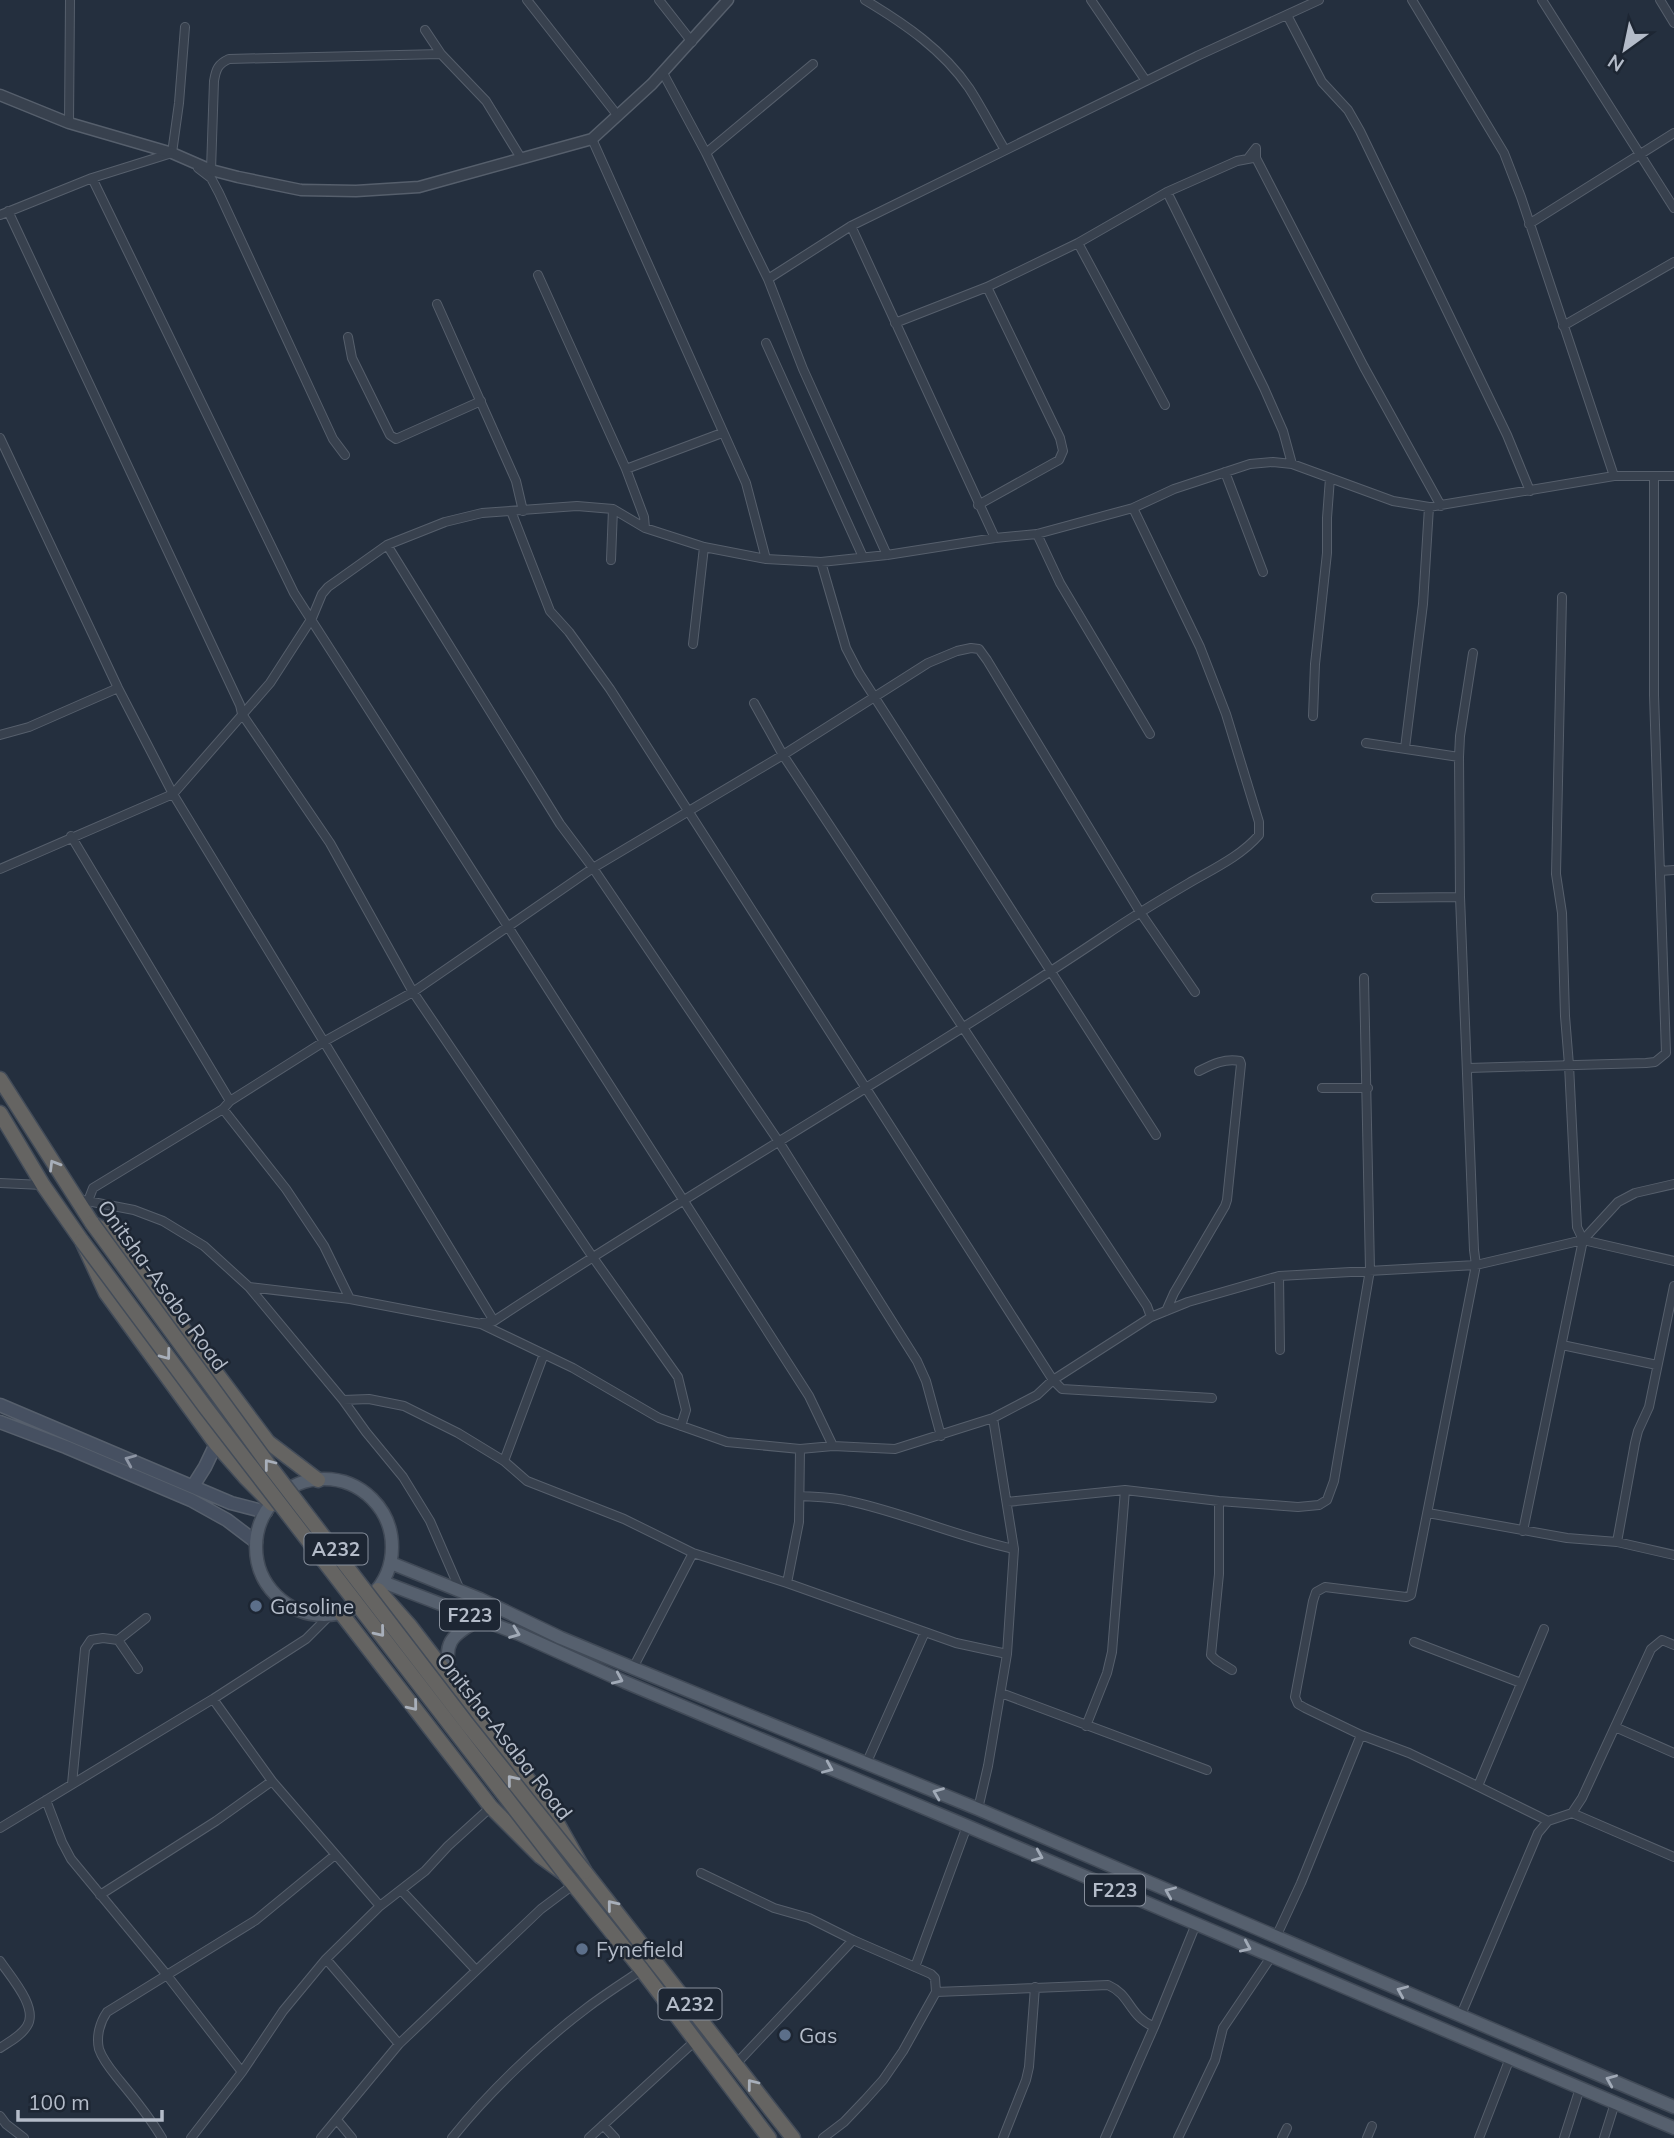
<svg xmlns="http://www.w3.org/2000/svg" width="1674" height="2138" font-family="Mulish,sans-serif">
<style>
.lines{fill:none;stroke-linecap:round;stroke-linejoin:round}
.minor-casing{stroke:#565f6c;stroke-width:10}
.tertiary-casing{stroke:#565f6c;stroke-width:13}
.secondary-casing{stroke:#565f6c;stroke-width:15}
.primary-casing{stroke:#414a57;stroke-width:15}
.trunk-casing{stroke:#434c59;stroke-width:17}
.minor{stroke:#38414e;stroke-width:8}
.tertiary{stroke:#38414e;stroke-width:10}
.secondary{stroke:#465061;stroke-width:12}
.primary{stroke:#56606e;stroke-width:12}
.trunk{stroke:#656462;stroke-width:14}
.trunk-bridge-casing{stroke:#434c59;stroke-width:17;stroke-linecap:butt}
.trunk-bridge{stroke:#656462;stroke-width:14}
.oneway{stroke:#a8afba}
.oneway2{stroke:#8e96a5}
.oneway3{stroke:#a1aab7}
.service-dot{fill:#5c6f8a;stroke:#1d2633;stroke-width:2.5}
.labels{text-anchor:middle;dominant-baseline:central;stroke-width:5;stroke-linejoin:round;paint-order:stroke}
.shield{fill:#1d2633;stroke:#878f9c;stroke-width:2}
.shield-label{font-size:19px;font-weight:bold;fill:#b4bcc9}
.street-label{font-size:21px;fill:#b4bcc9;stroke:#1d2633}
.poi-label{font-size:21px;fill:#b4bcc9;stroke:#1d2633;text-anchor:start}
</style>
<rect width="100%" height="100%" fill="#242f3e"/>
<g class="lines">
<defs>
<path id="minor" d="M 527,0 L 618,116
M 659,0 L 692,42
M 865,0 C 905,24 943,50 969,88 C 982,108 993,130 1005,150
M 1091,0 L 1146,81
M 1412,0 L 1504,153 L 1521,197 L 1614,476
M 1542,0 L 1674,208
M 1660,0 L 1674,23
M 1287,15 L 1322,82 L 1348,110 L 1360,131 L 1507,435 L 1530,491
M 425,30 L 441,54 L 486,101 L 521,158
M 663,73 L 706,153 L 768,279 L 803,369 L 887,555
M 69,123 L 70,0
M 592,139 L 746,483 L 766,559
M 172,153 L 179,103 L 185,27
M 706,153 L 813,64
M 1249,157 L 1256,148 L 1256,158 L 1364,367 L 1441,506
M 198,168 L 211,178 L 219,193 L 333,439 L 345,455
M 211,170 L 214,81 C 216,69 218,64 229,59 L 441,54
M 92,178 L 294,593 L 809,1396 L 833,1446
M 1167,192 L 1264,388 L 1283,431 L 1292,464
M 8,211 L 240,705 L 242,714 L 330,843 L 413,992 L 592,1256 L 678,1377 L 686,1410 L 681,1426
M 0,215 L 92,178 L 172,153
M 1529,224 L 1674,133
M 851,226 L 995,538
M 1078,243 L 1165,405
M 538,275 L 626,469 L 644,517 L 645,528
M 768,279 L 851,226 L 1197,56 L 1319,0
M 437,304 L 516,481 L 523,511
M 895,323 L 987,287 L 1078,243 L 1167,192 L 1237,161 L 1253,158
M 1563,326 L 1674,262
M 348,337 L 352,358 L 390,435 L 396,439 L 481,401
M 766,343 L 863,557
M 0,438 L 118,688 L 173,794 L 494,1321
M 626,469 L 722,433
M 1225,472 L 1263,572
M 978,505 L 1059,460 L 1063,451 L 1060,438 L 987,287
M 511,511 L 550,611 L 569,632 L 610,689 L 1053,1380 L 1062,1389 L 1212,1398
M 1037,534 L 1060,583 L 1150,734
M 387,545 L 560,824 L 593,868 L 779,1142 L 917,1361 L 926,1381 L 941,1436
M 611,560 L 613,509
M 821,562 L 846,648 L 859,673 L 1156,1135
M 1562,597 L 1556,874 L 1562,913 L 1565,1016 L 1569,1065 L 1577,1227 L 1583,1240
M 693,644 L 704,547
M 1473,653 L 1460,736 L 1459,757 L 1460,897 L 1474,1250 L 1476,1265 L 1411,1595 L 1406,1597 L 1325,1587 L 1316,1592 L 1313,1601 L 1295,1697 L 1298,1704 L 1305,1708 L 1361,1735 L 1409,1753 L 1457,1776 L 1548,1821
M 754,703 L 783,755 L 1147,1306 L 1151,1317
M 1313,716 L 1315,664 L 1327,553 L 1327,518 L 1330,478
M 0,735 L 29,727 L 118,688
M 1366,743 L 1459,757
M 1405,748 L 1423,604 L 1429,507
M 71,836 L 230,1101
M 0,869 L 173,794 L 270,683 L 312,618 L 322,594 L 328,587 L 387,545 L 445,522 L 482,513 L 577,506 L 613,509 L 645,528 L 704,547 L 766,559 L 821,562 L 887,555 L 995,538 L 1037,534 L 1133,508 L 1174,489 L 1250,464 L 1273,462 L 1292,464 L 1393,501 L 1429,507 L 1614,476 L 1674,476
M 1660,871 L 1674,870
M 1376,898 L 1460,897
M 1468,1068 L 1646,1063 L 1655,1062 L 1666,1053 L 1654,695 L 1654,477
M 1322,1088 L 1368,1088
M 223,1109 L 286,1189 L 324,1246 L 350,1299
M 0,1183 L 42,1185
M 77,1199 L 134,1210 L 163,1221 L 204,1246 L 249,1287 L 350,1299 L 481,1324 L 573,1368 L 659,1418 L 727,1442 L 800,1449 L 833,1446 L 895,1449 L 993,1418 L 1037,1395 L 1053,1380 L 1151,1317 L 1188,1302 L 1279,1276 L 1476,1265 L 1583,1240 L 1674,1261
M 88,1201 L 93,1188 L 223,1109 L 230,1101 L 325,1041 L 413,992 L 593,868 L 783,755 L 928,663 L 957,651 L 971,648 L 979,649 L 987,660 L 1140,912 L 1195,992
M 1279,1276 L 1280,1350
M 249,1287 L 343,1400 L 369,1399 L 404,1406 L 458,1433 L 504,1461 L 527,1481 L 624,1519 L 693,1553 L 787,1583 L 956,1643 L 1007,1654
M 1166,1311 L 1174,1293 L 1225,1206 L 1227,1200 L 1241,1064 L 1240,1061 C 1225,1058 1213,1064 1199,1071
M 482,1323 L 494,1321 C 695,1188 904,1070 1104,936 C 1132,917 1160,900 1189,883 C 1213,869 1241,856 1259,835 L 1259,822 L 1226,714 L 1200,647 L 1133,508
M 1562,1345 L 1657,1365
M 343,1400 L 366,1432 L 403,1477 L 430,1521 L 460,1590
M 504,1461 L 544,1354
M 800,1496 C 816,1497 833,1497 849,1501 C 905,1513 958,1537 1014,1549
M 1219,1501 L 1219,1574 L 1211,1655 L 1216,1660 L 1232,1670
M 1007,1502 L 1125,1490 L 1219,1501 L 1298,1507 L 1319,1505 L 1327,1500 L 1334,1481 L 1370,1270 L 1364,978
M 1428,1513 L 1567,1538 L 1617,1542 L 1674,1555
M 1523,1531 L 1583,1240 L 1618,1202 L 1635,1193 L 1674,1184
M 1617,1542 L 1635,1443 L 1638,1431 L 1649,1407 L 1674,1286
M 787,1583 L 799,1522 L 800,1449
M 118,1640 L 146,1618
M 1414,1642 L 1521,1683
M 633,1668 L 693,1553
M 1001,1693 L 1207,1770
M 213,1699 L 272,1781 L 380,1906
M 1086,1726 L 1107,1673 L 1112,1652 L 1125,1490
M 1615,1727 L 1674,1753
M 866,1764 L 925,1632
M 72,1784 L 85,1649 L 91,1640 L 103,1638 L 118,1640 L 138,1669
M 1478,1786 L 1544,1629
M 46,1800 L 62,1842 L 71,1859 L 166,1974 L 242,2072
M 978,1809 L 988,1766 L 1007,1654 L 1014,1549 L 993,1418
M 1572,1813 L 1674,1857
M 0,1828 L 213,1699 L 306,1639 L 330,1615
M 701,1873 L 774,1908 L 809,1918 L 853,1940 L 931,1974 L 935,1978 L 936,1992 L 903,2051 L 883,2080 L 865,2100 L 844,2122 L 823,2138
M 401,1890 L 476,1970
M 100,1895 L 216,1821 L 272,1781
M 1276,1937 L 1301,1883 L 1361,1735
M 326,1959 L 399,2044
M 0,1961 C 10,1976 39,2008 27,2026 C 21,2036 9,2042 0,2048
M 915,1967 L 967,1826
M 936,1992 L 1108,1985 C 1131,1995 1128,2015 1154,2027
M 1460,2017 L 1538,1833 L 1548,1821 L 1572,1813 L 1582,1798 L 1651,1649 L 1662,1640 L 1674,1645
M 736,2064 L 853,1940
M 0,2116 L 6,2124 L 24,2138
M 337,2120 L 352,2138
M 603,2125 L 615,2138
M 162,2138 C 150,2118 135,2099 120,2081 C 112,2071 103,2061 99,2049 C 96,2036 100,2022 107,2012 L 256,1920 L 335,1855
M 191,2138 L 242,2072 L 283,2011 L 326,1959 L 380,1906 L 425,1871 L 448,1846 L 491,1807
M 321,2138 L 399,2044 L 541,1909 L 573,1885
M 452,2138 C 489,2092 540,2043 588,2007 C 605,1994 624,1982 642,1970
M 589,2138 L 695,2041
M 1003,2138 L 1026,2080 L 1029,2067 L 1035,1987
M 1105,2138 L 1154,2027 L 1196,1924
M 1178,2138 L 1215,2060 L 1223,2028 L 1271,1957
M 1282,2138 L 1287,2128
M 1367,2138 L 1372,2126
M 1479,2138 L 1510,2058
M 1564,2138 L 1580,2088
M 1604,2138 L 1615,2103"/>
<path id="tertiary" d="M 0,95 L 69,123 L 172,153 L 211,170 L 238,177 L 301,190 L 356,191 L 419,187 L 592,139 L 652,84 L 728,0"/>
<path id="secondary" d="M 0,1405 L 231,1503 L 266,1512
M 0,1422 L 66,1447 L 191,1500 L 227,1520 L 256,1542
M 193,1486 L 205,1467 L 216,1444"/>
<path id="primary" d="M256 1547a68 68 0 1 1 136 0a68 68 0 1 1-136 0Z
M 391,1563 L 480,1599 L 561,1638 L 633,1668 L 978,1809 L 1674,2107
M 383,1582 L 519,1634 L 625,1682 L 967,1826 L 1674,2128
M 452,1678 C 441,1643 451,1635 481,1619"/>
<path id="trunk" d="M 0,1079 L 92,1223 L 104,1230 L 133,1262 L 268,1442 L 318,1480
M 0,1113 L 43,1185 L 82,1241 L 106,1293 L 216,1444 L 245,1477 L 272,1504
M 378,1590 L 410,1626 L 544,1800 L 585,1872 L 793,2138
M 341,1613 L 491,1807 L 540,1856 L 565,1874 L 642,1970 L 769,2138"/>
</defs>
<!-- minor casing -->
<use href="#minor" class="minor-casing"/>
<!-- tertiary casing -->
<use href="#tertiary" class="tertiary-casing"/>
<!-- secondary casing -->
<use href="#secondary" class="secondary-casing"/>
<!-- primary casing -->
<use href="#primary" class="primary-casing"/>
<!-- trunk casing -->
<use href="#trunk" class="trunk-casing"/>
<!-- minor -->
<use href="#minor" class="minor"/>
<!-- tertiary -->
<use href="#tertiary" class="tertiary"/>
<!-- secondary -->
<use href="#secondary" class="secondary"/>
<!-- primary -->
<use href="#primary" class="primary"/>
<!-- trunk -->
<use href="#trunk" class="trunk"/>
<defs>
<path id="trunk-bridge" d="M 92,1223 L 268,1464 L 468,1725 L 585,1872
M 82,1241 L 206,1408 L 565,1874"/>
</defs>
<!-- trunk-bridge casing -->
<use href="#trunk-bridge" class="trunk-bridge-casing"/>
<!-- trunk-bridge -->
<use href="#trunk-bridge" class="trunk-bridge"/>
</g>
<!-- one-way arrows -->
<defs><path id="oneway-chevron" d="M-2-3.5L2.5 0L-2 3.5" fill="none" stroke-width="1.6" stroke-linecap="round" stroke-linejoin="round" transform="scale(1.75)"/></defs>
<g class="oneway">
<use href="#oneway-chevron" transform="translate(54 1165) rotate(-121)"/>
<use href="#oneway-chevron" transform="translate(166 1355) rotate(53)"/>
<use href="#oneway-chevron" transform="translate(269 1464) rotate(-128)"/>
<use href="#oneway-chevron" transform="translate(380 1632) rotate(51)"/>
<use href="#oneway-chevron" transform="translate(413 1706) rotate(51)"/>
<use href="#oneway-chevron" transform="translate(512 1780) rotate(-129)"/>
<use href="#oneway-chevron" transform="translate(612 1905) rotate(-129)"/>
<use href="#oneway-chevron" transform="translate(752 2084) rotate(-128)"/>
</g>
<use class="oneway2" href="#oneway-chevron" transform="translate(130 1460) rotate(-157)"/>
<g class="oneway3">
<use href="#oneway-chevron" transform="translate(515 1633) rotate(21)"/>
<use href="#oneway-chevron" transform="translate(618 1679) rotate(24)"/>
<use href="#oneway-chevron" transform="translate(828 1768) rotate(23)"/>
<use href="#oneway-chevron" transform="translate(938 1793) rotate(-158)"/>
<use href="#oneway-chevron" transform="translate(1038 1856) rotate(23)"/>
<use href="#oneway-chevron" transform="translate(1170 1892) rotate(-157)"/>
<use href="#oneway-chevron" transform="translate(1246 1947) rotate(24)"/>
<use href="#oneway-chevron" transform="translate(1402 1991) rotate(-157)"/>
<use href="#oneway-chevron" transform="translate(1611 2080) rotate(-157)"/>
</g>
<!-- markers -->
<g class="service-dot">
<circle cx="256" cy="1606" r="7"/>
<circle cx="582" cy="1949" r="7"/>
<circle cx="785" cy="2035" r="7"/>
</g>
<g class="labels">
<!-- shield labels -->
<g class="shield">
<rect x="304.5" y="1533.5" width="63" height="31" rx="5"/>
<rect x="440" y="1599.5" width="60" height="31" rx="5"/>
<rect x="1085" y="1874.5" width="60" height="31" rx="5"/>
<rect x="658.5" y="1988.5" width="63" height="31" rx="5"/>
</g>
<g class="shield-label">
<text x="336" y="1549">A232</text>
<text x="470" y="1615">F223</text>
<text x="1115" y="1890">F223</text>
<text x="690" y="2004">A232</text>
</g>
<!-- street labels -->
<g class="street-label">
<text transform="translate(163 1285) rotate(54)">Onitsha-Asaba Road</text>
<text transform="translate(505 1736) rotate(52)">Onitsha-Asaba Road</text>
</g>
<!-- poi labels -->
<g class="poi-label">
<text x="270" y="1606">Gasoline</text>
<text x="596" y="1949">Fynefield</text>
<text x="799" y="2035">Gas</text>
</g>
</g>
<!-- north arrow -->
<g transform="translate(1625 49) rotate(213)" stroke="#1d2633" stroke-width="5" paint-order="stroke">
<path d="M0-5L12 26L0 18L-12 26Z" fill="#b4bcc9"/>
<text y="-10" font-size="19" font-weight="bold" text-anchor="middle" fill="#b4bcc9">N</text>
</g>
<!-- scale -->
<path d="M18 2110v10h144v-10" fill="none" stroke="#b4bcc9" stroke-width="3.5"/>
<text x="28" y="2110" font-size="21" fill="#b4bcc9" stroke="#1d2633" stroke-width="5" paint-order="stroke">100 m</text>
</svg>
